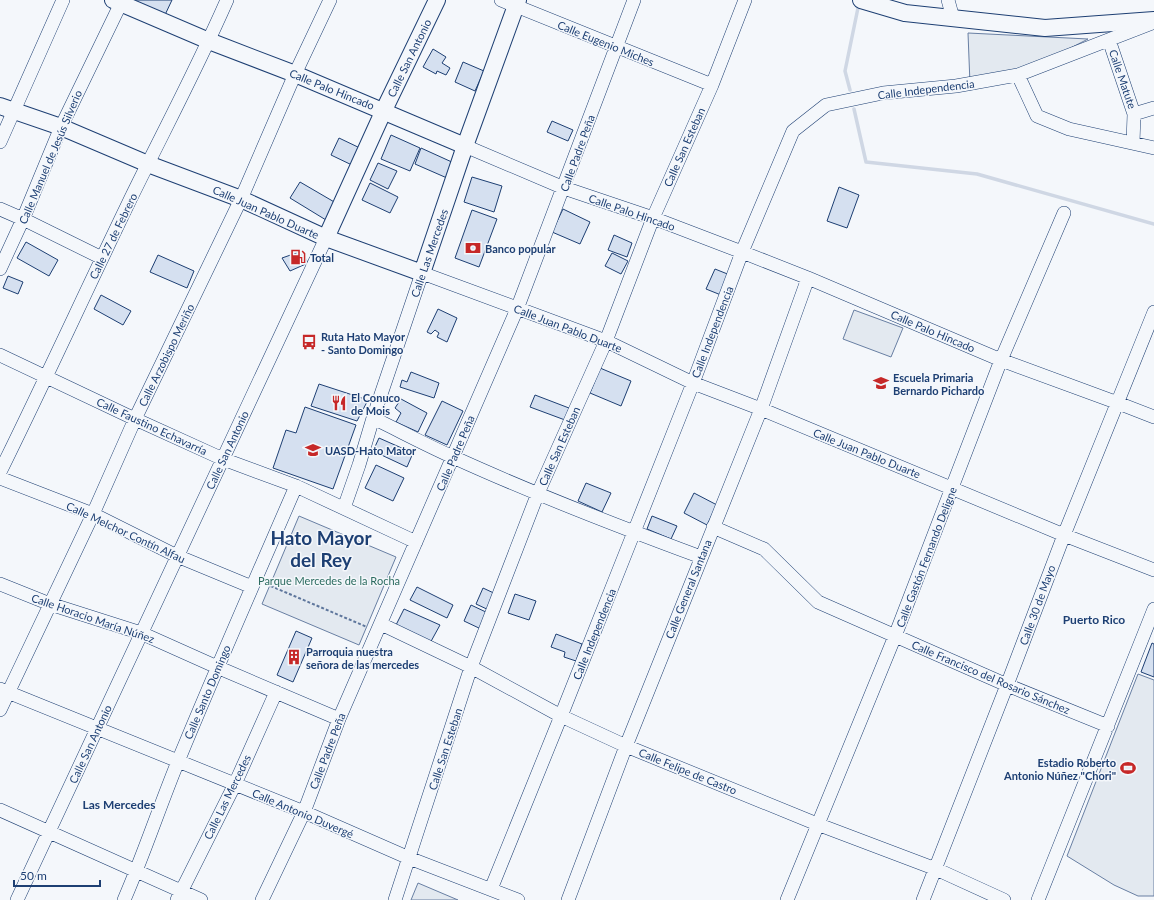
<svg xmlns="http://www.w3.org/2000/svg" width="1154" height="900" font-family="Lato,sans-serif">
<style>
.green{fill:#e3e9f0;stroke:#687fa3}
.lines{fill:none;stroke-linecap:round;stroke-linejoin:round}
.stream{stroke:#cfd7e4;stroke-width:3.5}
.building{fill:#d5e0f0;stroke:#1d3f73}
.minor-casing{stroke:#1d3f73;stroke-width:14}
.major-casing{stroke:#1d3f73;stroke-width:18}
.path{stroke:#5e769c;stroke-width:2;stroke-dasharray:3 2;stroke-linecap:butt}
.minor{stroke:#f4f7fb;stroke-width:13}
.major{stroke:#f4f7fb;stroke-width:16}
.labels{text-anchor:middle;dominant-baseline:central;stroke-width:3;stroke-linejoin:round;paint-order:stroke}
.street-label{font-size:11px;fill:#1d3f73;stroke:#f4f7fb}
.poi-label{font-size:11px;font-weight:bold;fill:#1d3f73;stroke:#f4f7fb;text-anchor:start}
.park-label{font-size:11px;fill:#2c6c60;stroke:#f4f7fb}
.neighbourhood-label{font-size:12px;font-weight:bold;fill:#1d3f73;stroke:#f4f7fb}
.town-label{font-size:19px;font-weight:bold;fill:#1d3f73;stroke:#f4f7fb}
</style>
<rect width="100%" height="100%" fill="#f4f7fb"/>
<!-- green -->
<path class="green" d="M 968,33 L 1088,39 L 1018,75 L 970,84 Z
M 854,310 L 903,328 L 891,357 L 843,339 Z
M 299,516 L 396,557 L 359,645 L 262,604 Z
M 1138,674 L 1154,680 L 1154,896 L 1138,896 L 1114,885 L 1067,856 Z
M 418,883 L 458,900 L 411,900 Z"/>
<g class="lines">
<!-- stream -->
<path class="stream" d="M 850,90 L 845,71 L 859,3
M 854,109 L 866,162 L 977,174 L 1154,224"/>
</g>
<!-- building -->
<path class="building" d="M 127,0 L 172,0 L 164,17 Z
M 433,49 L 446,57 L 442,63 L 450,68 L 446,75 L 437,71 L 436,74 L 423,67 Z
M 463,62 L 484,71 L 475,91 L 455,82 Z
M 552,121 L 573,130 L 568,141 L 547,132 Z
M 391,135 L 420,148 L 410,171 L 381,159 Z
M 339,138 L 362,149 L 354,166 L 331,155 Z
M 421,148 L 454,163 L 447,178 L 415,164 Z
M 378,163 L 397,171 L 388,189 L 370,180 Z
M 472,177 L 502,186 L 494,212 L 464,202 Z
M 300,182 L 336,203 L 326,220 L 290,198 Z
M 370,183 L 398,197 L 390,213 L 362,200 Z
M 839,187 L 859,195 L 847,228 L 827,221 Z
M 563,209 L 590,222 L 580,244 L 552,232 Z
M 472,210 L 497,219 L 479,267 L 455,258 Z
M 614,235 L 632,243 L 627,257 L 608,250 Z
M 26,242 L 58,260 L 49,276 L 17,258 Z
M 302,251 L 308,263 L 290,271 L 282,258 Z
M 612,253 L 628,261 L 621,274 L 605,266 Z
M 158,255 L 194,271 L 187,288 L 150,272 Z
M 715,269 L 730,275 L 721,295 L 706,289 Z
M 8,276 L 23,282 L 18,294 L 3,288 Z
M 101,295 L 131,311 L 123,325 L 94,309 Z
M 438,309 L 457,318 L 447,342 L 437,337 L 439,333 L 435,330 L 431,334 L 427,332 Z
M 600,368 L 631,381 L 621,406 L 590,393 Z
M 411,372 L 439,383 L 434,398 L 400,387 L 402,380 L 407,382 Z
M 319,384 L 368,400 L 357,421 L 311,406 Z
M 535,395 L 569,408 L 565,420 L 530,407 Z
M 401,399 L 427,413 L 418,432 L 396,422 L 401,413 L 395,408 Z
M 442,401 L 463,411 L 447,445 L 425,435 Z
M 305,407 L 356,425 L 333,489 L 273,468 L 286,430 L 296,433 Z
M 379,438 L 413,453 L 407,467 L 373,451 Z
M 376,465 L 404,478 L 393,501 L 365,488 Z
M 586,483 L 611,493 L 602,512 L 578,501 Z
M 694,493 L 717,505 L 707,525 L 684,513 Z
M 652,516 L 677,526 L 671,539 L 647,529 Z
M 417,587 L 453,605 L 447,618 L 410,600 Z
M 483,588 L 498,595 L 491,611 L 476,604 Z
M 515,594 L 536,601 L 529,620 L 508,613 Z
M 471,605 L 488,613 L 481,629 L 464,621 Z
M 404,609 L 440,625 L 429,645 L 395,627 Z
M 296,631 L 312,638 L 293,682 L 277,675 Z
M 556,634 L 582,644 L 576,661 L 564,657 L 565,652 L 551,647 Z
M 1152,643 L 1154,644 L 1154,677 L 1141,672 Z"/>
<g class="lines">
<defs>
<path id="minor" d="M 501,0 L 712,85
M 948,0 L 953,18
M 1109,40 L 1134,114 L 1133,143
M 1018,75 L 1037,116 L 1069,129 L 1154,148
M 1134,114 L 1154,108
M 0,142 L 63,0
M 465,146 L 564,188 L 653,218 L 742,252 L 808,278 L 1001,360 L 1118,403 L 1154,417
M 0,209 L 23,219 L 102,258
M 0,269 L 23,219 L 61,127 L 121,3
M 0,355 L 135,419 L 223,459 L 296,486 L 416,542
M 373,418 C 400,431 426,445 453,457 C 534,494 617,526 701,557
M 0,472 C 44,383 85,293 128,204 C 161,136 197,69 227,0
M 0,478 L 93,514 L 177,556 L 252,587
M 344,508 L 359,465 L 373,418 L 422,273 L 606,341 L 693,383 L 761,409 L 1064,535 L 1154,570
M 713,527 L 764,549 L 818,602 L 1007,685 L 1108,726
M 0,584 L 50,604 L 141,633 L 217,667 L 339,719
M 381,624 L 471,667 L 561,716 L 626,746 L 817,824 L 936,869 L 1004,900
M 0,689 L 304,812 L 409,858 L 518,900
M 0,710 L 93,514 L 135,419 L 241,199 L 295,74 L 330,0
M 0,810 L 201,900
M 491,889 L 561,716 L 634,532 L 693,383 L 742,252 L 793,131 L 826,105 L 883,93 L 956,86 L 1018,75 L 1152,23
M 17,900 L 326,238
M 124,900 C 144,854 160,805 179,759 C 217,667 257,576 296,486
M 177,900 L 235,784 L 276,692
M 262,900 L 304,812 L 339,719 L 517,309 L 634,0
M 395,900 L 471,667 L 538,493 L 606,341 L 653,218 L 712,85 L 745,0
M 568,900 L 626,746 L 761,409 L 808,278
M 787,900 L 895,636 L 1001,360 L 1064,213
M 923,900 L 1007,685 L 1064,535 L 1154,312
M 1038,900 L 1154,609"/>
<path id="major" d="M 113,0 L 209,41 L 295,74 L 465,146
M 861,0 L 905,13 L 1045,28 L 1154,20
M 0,106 L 61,127 L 148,164 L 241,199 L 326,238 L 422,273 L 465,146 L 518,0
M 326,238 L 384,110 L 437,0"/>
</defs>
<!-- minor casing -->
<use href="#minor" class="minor-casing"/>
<!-- major casing -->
<use href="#major" class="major-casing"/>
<!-- path -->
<path class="path" d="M 266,584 L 367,627"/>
<!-- minor -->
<use href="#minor" class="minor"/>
<!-- major -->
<use href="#major" class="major"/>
</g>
<!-- icons -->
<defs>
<symbol id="bank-bare" viewBox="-9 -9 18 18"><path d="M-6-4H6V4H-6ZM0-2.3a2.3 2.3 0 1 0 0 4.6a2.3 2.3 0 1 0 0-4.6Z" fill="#c62828" stroke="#f4f7fb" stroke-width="2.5" paint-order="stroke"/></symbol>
<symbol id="fuel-bare" viewBox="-9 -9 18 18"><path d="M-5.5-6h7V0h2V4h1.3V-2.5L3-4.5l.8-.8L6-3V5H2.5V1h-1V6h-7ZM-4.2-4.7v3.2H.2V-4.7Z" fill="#c62828" stroke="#f4f7fb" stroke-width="2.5" paint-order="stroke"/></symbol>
<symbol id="bus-bare" viewBox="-9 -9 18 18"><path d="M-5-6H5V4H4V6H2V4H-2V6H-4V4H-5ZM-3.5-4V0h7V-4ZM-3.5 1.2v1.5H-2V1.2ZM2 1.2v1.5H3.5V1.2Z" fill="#c62828" stroke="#f4f7fb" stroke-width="2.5" paint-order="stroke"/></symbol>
<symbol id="school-bare" viewBox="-9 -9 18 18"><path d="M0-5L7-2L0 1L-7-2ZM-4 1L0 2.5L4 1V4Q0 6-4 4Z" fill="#c62828" stroke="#f4f7fb" stroke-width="2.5" paint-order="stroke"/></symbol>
<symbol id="restaurant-bare" viewBox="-9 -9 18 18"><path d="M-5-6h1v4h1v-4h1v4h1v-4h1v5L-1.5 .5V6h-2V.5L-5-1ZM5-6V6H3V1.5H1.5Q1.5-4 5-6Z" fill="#c62828" stroke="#f4f7fb" stroke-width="2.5" paint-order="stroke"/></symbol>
<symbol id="university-bare" viewBox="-9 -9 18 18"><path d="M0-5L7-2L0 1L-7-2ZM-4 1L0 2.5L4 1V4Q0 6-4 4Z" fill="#c62828" stroke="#f4f7fb" stroke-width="2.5" paint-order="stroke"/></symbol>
<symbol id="building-bare" viewBox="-9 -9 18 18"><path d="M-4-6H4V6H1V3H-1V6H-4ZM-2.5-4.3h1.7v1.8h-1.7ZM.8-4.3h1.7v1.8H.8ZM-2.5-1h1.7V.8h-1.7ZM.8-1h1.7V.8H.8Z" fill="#c62828" stroke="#f4f7fb" stroke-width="2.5" paint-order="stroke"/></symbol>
<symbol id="stadium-bare" viewBox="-9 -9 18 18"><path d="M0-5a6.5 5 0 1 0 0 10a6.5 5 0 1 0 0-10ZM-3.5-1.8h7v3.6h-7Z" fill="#c62828" stroke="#f4f7fb" stroke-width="2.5" paint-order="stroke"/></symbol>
</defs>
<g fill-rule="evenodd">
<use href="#bank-bare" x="462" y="237" width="22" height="22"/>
<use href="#fuel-bare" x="287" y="246" width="22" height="22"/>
<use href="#bus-bare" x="298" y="331" width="22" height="22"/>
<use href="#school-bare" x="870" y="372" width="22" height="22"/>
<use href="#restaurant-bare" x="328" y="392" width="22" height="22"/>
<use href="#university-bare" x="302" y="439" width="22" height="22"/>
<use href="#building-bare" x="283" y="646" width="22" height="22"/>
<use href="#stadium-bare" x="1117" y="757" width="22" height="22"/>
</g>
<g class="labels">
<!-- street labels -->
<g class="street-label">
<text transform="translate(606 43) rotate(22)">Calle Eugenio Miches</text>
<text transform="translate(409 58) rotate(-64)">Calle San Antonio</text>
<text transform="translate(1123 79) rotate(71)">Calle Matute</text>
<text transform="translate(332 89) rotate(22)">Calle Palo Hincado</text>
<text transform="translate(926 89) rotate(-7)">Calle Independencia</text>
<text transform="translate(684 147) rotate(-66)">Calle San Esteban</text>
<text transform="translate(577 153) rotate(-70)">Calle Padre Peña</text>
<text transform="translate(50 157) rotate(-67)">Calle Manuel de Jesús Silverio</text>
<text transform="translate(266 212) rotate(24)">Calle Juan Pablo Duarte</text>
<text transform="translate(632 212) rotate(19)">Calle Palo Hincado</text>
<text transform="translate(113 236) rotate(-64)">Calle 27 de Febrero</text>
<text transform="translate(429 253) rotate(-71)">Calle Las Mercedes</text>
<text transform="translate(568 328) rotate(21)">Calle Juan Pablo Duarte</text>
<text transform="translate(933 331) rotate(23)">Calle Palo Hincado</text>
<text transform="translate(712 332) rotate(-69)">Calle Independencia</text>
<text transform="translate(166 355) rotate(-64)">Calle Arzobispo Meriño</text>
<text transform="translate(152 426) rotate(25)">Calle Faustino Echavarría</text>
<text transform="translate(559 446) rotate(-66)">Calle San Esteban</text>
<text transform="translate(227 450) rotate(-65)">Calle San Antonio</text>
<text transform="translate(455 453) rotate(-67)">Calle Padre Peña</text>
<text transform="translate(867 453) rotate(22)">Calle Juan Pablo Duarte</text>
<text transform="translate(126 532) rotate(25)">Calle Melchor Contín Alfau</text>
<text transform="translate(926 557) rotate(-69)">Calle Gastón Fernando Deligne</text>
<text transform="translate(688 589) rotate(-68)">Calle General Santana</text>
<text transform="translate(1037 605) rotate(-70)">Calle 30 de Mayo</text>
<text transform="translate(93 618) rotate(19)">Calle Horacio María Núñez</text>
<text transform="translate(594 634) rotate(-68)">Calle Independencia</text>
<text transform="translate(991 677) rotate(23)">Calle Francisco del Rosario Sánchez</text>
<text transform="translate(207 692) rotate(-67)">Calle Santo Domingo</text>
<text transform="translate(90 744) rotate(-65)">Calle San Antonio</text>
<text transform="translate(445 749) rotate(-72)">Calle San Esteban</text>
<text transform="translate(327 751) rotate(-69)">Calle Padre Peña</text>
<text transform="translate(688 771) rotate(22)">Calle Felipe de Castro</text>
<text transform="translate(227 797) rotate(-64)">Calle Las Mercedes</text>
<text transform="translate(303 813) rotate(23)">Calle Antonio Duvergé</text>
</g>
<!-- poi labels -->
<g class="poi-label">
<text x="485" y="248">Banco popular</text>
<text x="310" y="257">Total</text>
<text x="321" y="336">Ruta Hato Mayor<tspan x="321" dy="13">- Santo Domingo</tspan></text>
<text x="893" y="377">Escuela Primaria<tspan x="893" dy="13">Bernardo Pichardo</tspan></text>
<text x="351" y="397">El Conuco<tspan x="351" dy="13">de Mois</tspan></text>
<text x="325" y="450">UASD-Hato Mator</text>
<text x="306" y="651">Parroquia nuestra<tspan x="306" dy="13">señora de las mercedes</tspan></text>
<text x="1116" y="762" text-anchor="end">Estadio Roberto<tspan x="1116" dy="13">Antonio Núñez "Chori"</tspan></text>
</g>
<!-- park labels -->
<g class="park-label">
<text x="329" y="580">Parque Mercedes de la Rocha</text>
</g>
<!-- neighbourhood labels -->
<g class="neighbourhood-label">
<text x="1094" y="619">Puerto Rico</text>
<text x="119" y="804">Las Mercedes</text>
</g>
<!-- town labels -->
<g class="town-label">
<text x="321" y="537">Hato Mayor<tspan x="321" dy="22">del Rey</tspan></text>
</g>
</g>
<!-- scale -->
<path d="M14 880v6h86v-6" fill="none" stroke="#1d3f73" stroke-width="2"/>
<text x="20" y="880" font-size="12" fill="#1d3f73" stroke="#f4f7fb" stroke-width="3" paint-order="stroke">50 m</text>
</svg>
